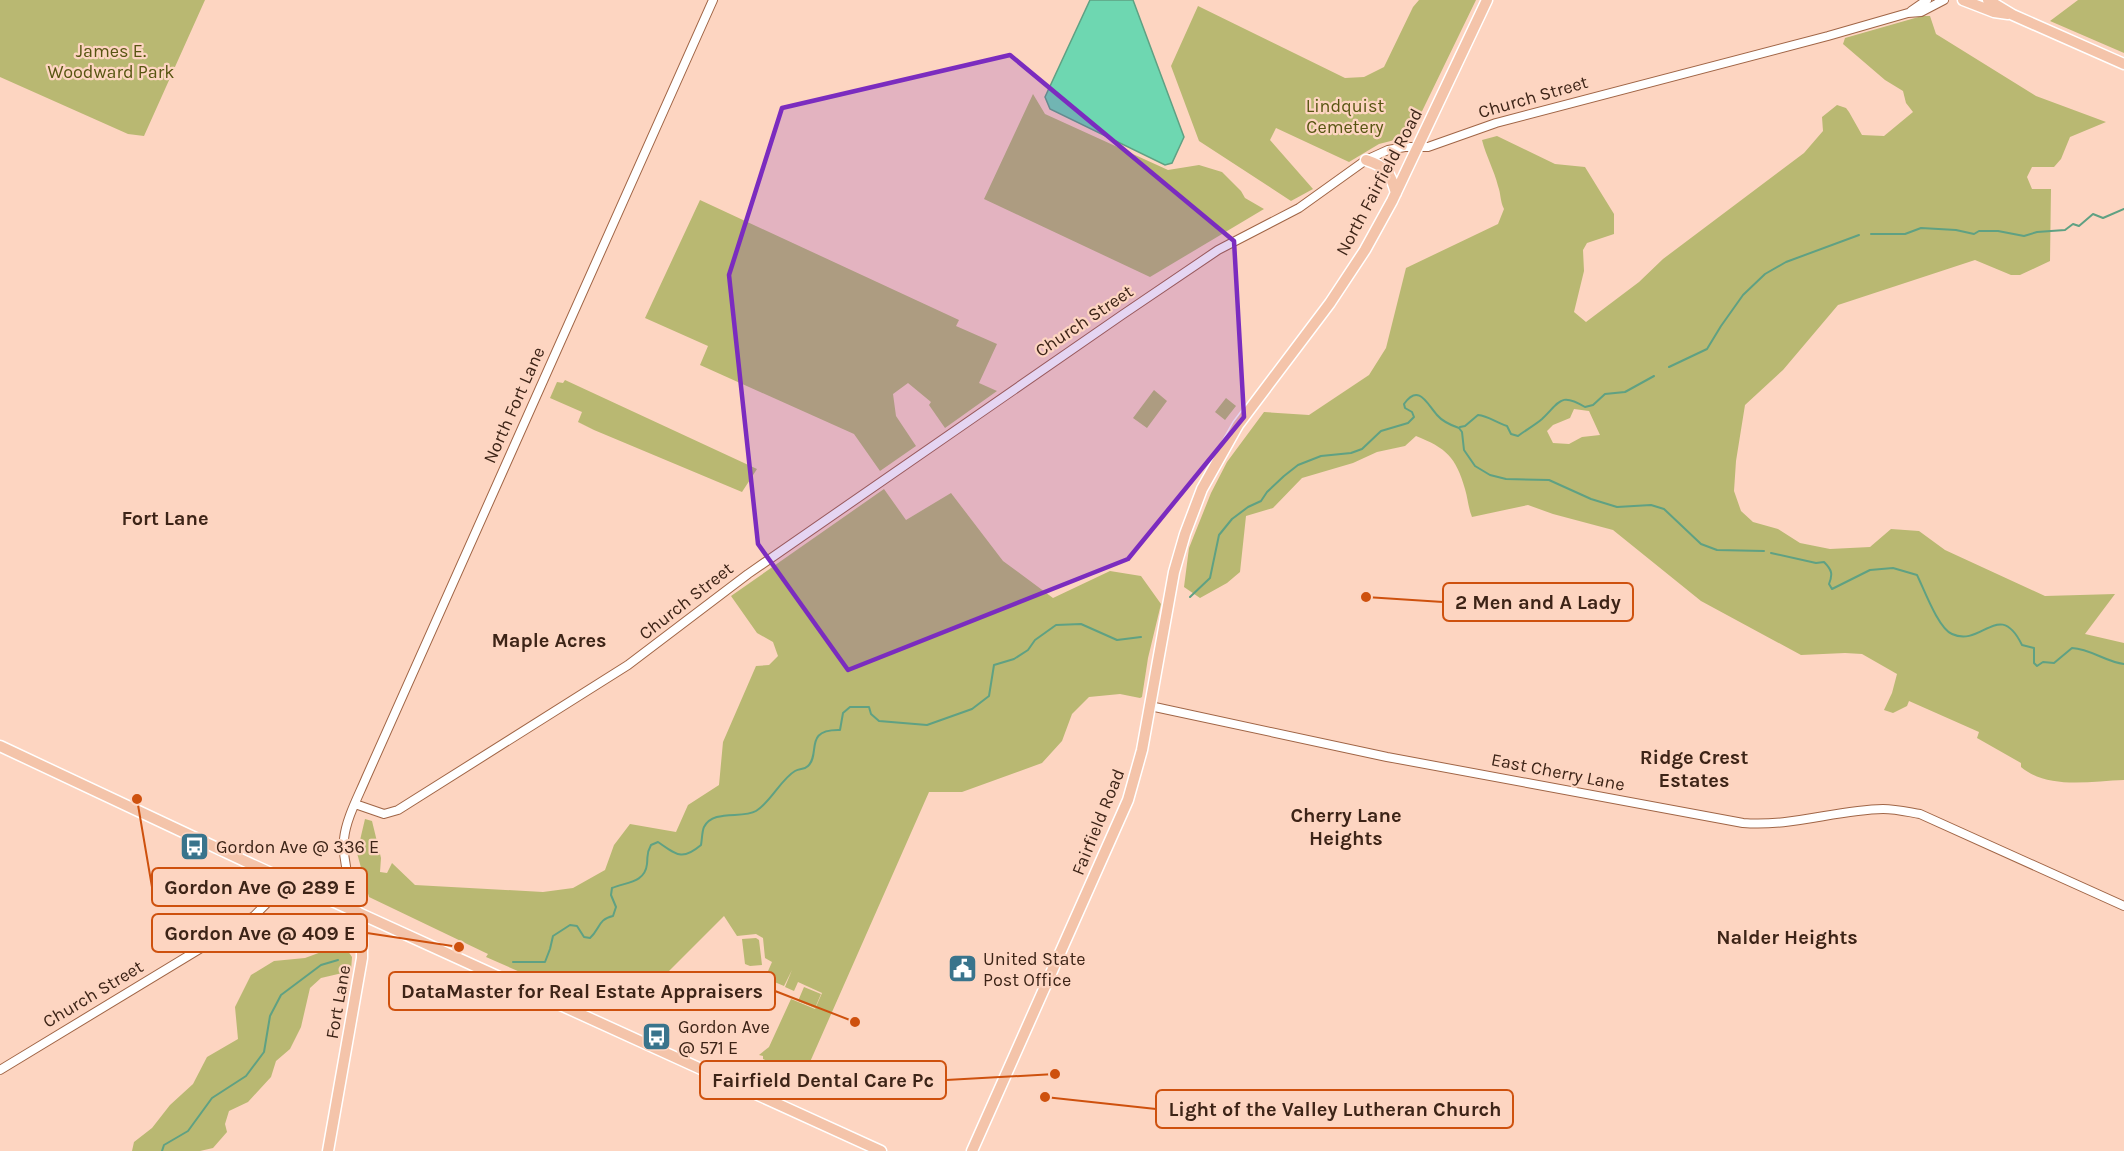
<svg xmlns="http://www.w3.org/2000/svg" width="2124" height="1151" font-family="Karla,sans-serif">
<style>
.green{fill:#b9b872;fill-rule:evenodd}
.water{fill:#6ed7b1;stroke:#5fa183;stroke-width:1.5}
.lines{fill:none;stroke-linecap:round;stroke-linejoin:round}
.stream{stroke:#5fa183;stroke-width:2}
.minor-casing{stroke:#a06546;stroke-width:10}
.major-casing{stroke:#fff;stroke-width:13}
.minor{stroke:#fff;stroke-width:8}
.major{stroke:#f4c4aa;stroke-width:10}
.marked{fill:#7b2cbf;fill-opacity:0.2;stroke:#7b2cbf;stroke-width:4.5;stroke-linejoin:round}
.labels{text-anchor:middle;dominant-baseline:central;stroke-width:4.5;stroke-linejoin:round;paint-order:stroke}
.park-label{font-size:18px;fill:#575511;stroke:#fdd5c1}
.street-label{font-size:18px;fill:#3d2417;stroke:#fdd5c1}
.poi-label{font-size:18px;fill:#3d2417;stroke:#fdd5c1;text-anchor:start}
.neighbourhood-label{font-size:20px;font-weight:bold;fill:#3d2417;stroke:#fdd5c1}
.leader{fill:none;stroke:#ce510e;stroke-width:2}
.callout-dot{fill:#ce510e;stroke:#fdd5c1;stroke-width:2}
.callout{fill:#fdd5c1;stroke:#ce510e;stroke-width:2}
.callout-label{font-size:20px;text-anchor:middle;font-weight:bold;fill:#3d2417}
</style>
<rect width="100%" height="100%" fill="#fdd5c1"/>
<!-- green -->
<path class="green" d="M 0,0 L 205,0 L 144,136 L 128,134 L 0,77 Z
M 1419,0 L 1476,0 L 1410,136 L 1379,144 L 1349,162 L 1276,128 L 1270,140 L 1313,189 L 1291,201 L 1199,141 L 1171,66 L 1198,6 L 1345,78 L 1364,77 L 1384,67 L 1413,7 Z
M 2078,0 L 2124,0 L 2124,53 L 2050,21 Z
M 1922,16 L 1930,16 L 1936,34 L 2036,96 L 2106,122 L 2070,137 L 2061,159 L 2054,167 L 2032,167 L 2027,177 L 2032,189 L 2051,189 L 2050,261 L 2020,275 L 2011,275 L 1975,260 L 1838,305 L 1783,370 L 1745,405 L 1736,461 L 1734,491 L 1741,511 L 1753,522 L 1778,529 L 1800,543 L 1830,549 L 1870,547 L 1891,529 L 1919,531 L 1945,550 L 2045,596 L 2115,594 L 2085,634 L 2124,643 L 2124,780 C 2091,781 2048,790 2021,767 L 2021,763 L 1977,738 L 1979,732 L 1909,701 L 1907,706 L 1893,713 L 1884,710 L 1892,693 L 1897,674 L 1862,654 L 1845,653 L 1801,655 L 1701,601 L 1613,530 L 1553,514 L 1528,505 L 1472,517 C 1468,507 1468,499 1465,489 C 1456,457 1446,448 1416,436 L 1405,446 L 1377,452 L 1353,463 L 1302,478 L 1273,508 L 1246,516 L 1240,572 L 1227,583 L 1200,598 L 1184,587 L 1189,548 L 1211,493 L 1227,462 L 1264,412 L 1309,415 L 1369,375 L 1386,348 L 1406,268 L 1498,224 L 1504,209 C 1500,201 1501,194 1498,186 C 1494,170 1486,156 1482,140 L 1497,136 L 1555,164 L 1585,167 L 1614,214 L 1614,234 L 1587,243 L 1583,250 L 1584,271 L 1574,312 L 1586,322 L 1639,282 L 1663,259 L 1804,153 L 1823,131 L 1822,117 L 1837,105 L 1846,108 L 1849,112 L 1862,135 L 1884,136 L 1913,112 L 1906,103 L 1903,91 L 1885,80 L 1843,44 L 1845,38 ZM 1574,409 L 1589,411 L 1600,435 L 1582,437 L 1569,444 L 1553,443 L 1547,431 L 1553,425 L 1570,418 Z
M 1033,94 L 1045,114 L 1168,170 L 1199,165 L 1222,172 L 1241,191 L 1245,198 L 1264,209 L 1150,277 L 984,199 Z
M 700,200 L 959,320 L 956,326 L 997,344 L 979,383 L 997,391 L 945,428 L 929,405 L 931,402 L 908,383 L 893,394 L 896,416 L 916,446 L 880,471 L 854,434 L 700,365 L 708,346 L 645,318 Z
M 565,380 L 757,469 L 742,492 L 594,430 L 578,422 L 582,412 L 550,398 L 557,382 L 563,383 Z
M 1154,390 L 1167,401 L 1147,428 L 1133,418 Z
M 1226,398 L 1236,406 L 1225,420 L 1215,412 Z
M 884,489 L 906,520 L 951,493 L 1003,561 L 1053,598 L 1110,571 L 1141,576 L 1161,604 L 1148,658 L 1142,697 L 1140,698 L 1120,694 L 1089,697 L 1072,714 L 1062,741 L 1042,763 L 962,792 L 929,792 L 795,1096 L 791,1094 C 796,1073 779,1066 763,1059 L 763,1056 L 759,1055 L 769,1047 L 791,999 L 815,1009 L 822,993 L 798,982 L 794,991 L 785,987 L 792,970 L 784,986 L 765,978 L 772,962 L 765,958 L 763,938 L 756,934 L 737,936 L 724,916 L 661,979 L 641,1002 L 603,984 L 593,1004 L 486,957 L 488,954 L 369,897 L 357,853 L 365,819 L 372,821 L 381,858 L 380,872 L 387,873 L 392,863 L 415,885 L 543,892 L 573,888 L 605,870 L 614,845 L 630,824 L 676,832 L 688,805 L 719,785 L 723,742 L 756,666 L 769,665 L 778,656 L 773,642 L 757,633 L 731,596 Z
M 756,938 L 759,940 L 762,965 L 750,966 L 745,964 L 742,939 Z
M 343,944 L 352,957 L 351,971 L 321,978 L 310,988 L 301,1027 L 290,1049 L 276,1061 L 271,1077 L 248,1102 L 229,1111 L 225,1124 L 227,1132 L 213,1148 L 200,1151 L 132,1151 L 134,1142 L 152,1128 L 170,1105 L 193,1084 L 207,1057 L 238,1039 L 235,1007 L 251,975 L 274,961 L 305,958 Z
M 804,987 L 821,994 L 815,1008 L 798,1001 Z"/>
<!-- water -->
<path class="water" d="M 1090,0 L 1133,0 L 1184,137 L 1172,163 L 1165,165 L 1050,109 L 1045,97 Z"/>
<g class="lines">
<!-- stream -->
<path class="stream" d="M 1871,234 L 1905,234 L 1921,228 L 1956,230 L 1974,234 L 1979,231 L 1998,231 L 2024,236 L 2037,232 L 2065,230 L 2073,224 L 2079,226 L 2093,214 L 2103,218 L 2124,209
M 1669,367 L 1707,349 L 1721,326 L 1743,295 L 1765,274 L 1786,262 L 1859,235
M 1460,427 L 1465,426 L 1478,415 C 1489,416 1496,423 1507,426 L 1511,434 L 1518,436 C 1526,430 1535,425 1542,419 C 1560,402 1560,392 1585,407 L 1593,405 L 1605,394 L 1625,392 L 1654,376
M 1459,428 L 1462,432 L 1464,450 L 1475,466 L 1490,475 L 1506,479 L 1549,480 L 1591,499 L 1617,507 L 1651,505 L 1664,509 L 1701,544 L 1717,550 L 1764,551
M 1771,553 L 1816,563 L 1824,562 C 1832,570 1833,574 1829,584 L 1832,589 L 1870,570 L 1893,568 L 1917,575 C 1924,589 1938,628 1952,634 C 1982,648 1999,598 2022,645 L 2034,648 L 2034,663 L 2037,666 L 2043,662 L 2054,663 L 2072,648 C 2091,649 2106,662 2124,664
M 1190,597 L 1210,578 L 1219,535 L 1232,519 L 1248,507 L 1261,501 L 1267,492 L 1284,476 L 1298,465 L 1321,456 L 1351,453 L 1362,449 L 1381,431 L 1408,423 L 1414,417 L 1412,412 L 1405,408 L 1404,404 C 1419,383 1427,404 1437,415 C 1443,422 1450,425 1459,428
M 513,962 L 545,962 L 550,949 L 553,936 L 570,925 L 577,926 L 584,937 L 590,938 C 600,929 598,919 613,916 L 616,907 L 611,895 L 612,888 C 626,882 645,883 647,864 C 648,855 646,854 651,845 L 658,842 C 677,855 682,861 701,845 C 702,840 702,831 704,827 C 713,809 742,819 756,811 C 771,802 781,779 795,771 C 800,768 804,770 808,766 C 821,754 803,729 840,730 L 843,713 L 850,707 L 869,707 L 871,714 L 879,721 L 927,725 L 972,709 L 989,696 L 994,665 L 1014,659 L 1028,650 L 1035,640 L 1056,625 L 1081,624 L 1117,640 L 1141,637
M 162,1151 L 164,1145 L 188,1131 L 212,1098 L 246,1076 L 264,1052 L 270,1016 L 281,995 L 321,965 L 338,960"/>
<defs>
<path id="minor" d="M 1911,11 L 1927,0
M 1150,706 L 1387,757 L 1743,823 C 1791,827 1836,810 1883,809 C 1896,809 1908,812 1920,814 L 2124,906
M 355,804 L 384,814 L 398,810 L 628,665 L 748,574 L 1122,315 L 1218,250 L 1299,208 L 1366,160 L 1388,150 L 1405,147 L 1428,147 L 1496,123 L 1828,36 L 1908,13 L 1921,12 L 1944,0
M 358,912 C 352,889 342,863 344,839 C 346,819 358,797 366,778 L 713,0
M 0,1070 L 254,916 L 270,900 L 282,878"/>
<path id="major" d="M 1963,0 L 1994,12 L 2008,14
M 1988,0 L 2013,15 L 2124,64
M 1366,160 C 1387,167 1390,172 1396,193
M 0,746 L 251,864 L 881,1151
M 328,1151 L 362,958 L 362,938 L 358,912
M 972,1151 L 1128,800 L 1142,750 L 1174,572 L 1185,534 L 1202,489 L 1238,425 L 1330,303 L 1365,250 L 1392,201 L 1487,0"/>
</defs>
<!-- minor casing -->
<use href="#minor" class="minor-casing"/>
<!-- major casing -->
<use href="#major" class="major-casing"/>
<!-- minor -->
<use href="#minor" class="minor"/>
<!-- major -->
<use href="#major" class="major"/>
</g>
<!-- marked area -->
<path class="marked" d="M 1010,55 L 1234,241 L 1244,417 L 1128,559 L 848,670 L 758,544 L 729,275 L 782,108 Z"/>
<!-- icons -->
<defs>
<symbol id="bus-square" viewBox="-11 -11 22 22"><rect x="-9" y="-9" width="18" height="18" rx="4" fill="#39748c" stroke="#fdd5c1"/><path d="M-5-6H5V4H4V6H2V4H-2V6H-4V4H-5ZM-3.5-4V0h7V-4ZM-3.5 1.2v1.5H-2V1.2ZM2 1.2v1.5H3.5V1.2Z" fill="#fff"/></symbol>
<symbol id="civic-square" viewBox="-11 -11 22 22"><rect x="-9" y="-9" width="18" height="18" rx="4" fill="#39748c" stroke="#fdd5c1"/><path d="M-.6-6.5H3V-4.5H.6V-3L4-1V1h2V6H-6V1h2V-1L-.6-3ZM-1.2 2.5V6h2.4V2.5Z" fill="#fff"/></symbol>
</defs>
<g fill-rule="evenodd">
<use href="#bus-square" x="178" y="830" width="33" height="33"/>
<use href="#civic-square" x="946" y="952" width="33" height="33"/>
<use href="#bus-square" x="640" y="1020" width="33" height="33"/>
</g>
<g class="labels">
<!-- park labels -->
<g class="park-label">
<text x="111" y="51">James E.<tspan x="111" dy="21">Woodward Park</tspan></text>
<text x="1345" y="106">Lindquist<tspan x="1345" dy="21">Cemetery</tspan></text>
</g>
<!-- street labels -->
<g class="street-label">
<text transform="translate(1533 97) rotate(-16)">Church Street</text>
<text transform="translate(1379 182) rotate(-62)">North Fairfield Road</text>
<text transform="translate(1084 321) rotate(-34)">Church Street</text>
<text transform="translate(514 405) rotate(-66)">North Fort Lane</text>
<text transform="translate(686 601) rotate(-38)">Church Street</text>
<text transform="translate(1558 772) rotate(11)">East Cherry Lane</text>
<text transform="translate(1098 822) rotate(-68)">Fairfield Road</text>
<text transform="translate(93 994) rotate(-31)">Church Street</text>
<text transform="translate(338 1002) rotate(-80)">Fort Lane</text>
</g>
<!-- poi labels -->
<g class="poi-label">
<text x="216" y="847">Gordon Ave @ 336 E</text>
<text x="983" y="959">United State<tspan x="983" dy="21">Post Office</tspan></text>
<text x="678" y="1027">Gordon Ave<tspan x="678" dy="21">@ 571 E</tspan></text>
</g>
<!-- neighbourhood labels -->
<g class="neighbourhood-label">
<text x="165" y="518">Fort Lane</text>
<text x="549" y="640">Maple Acres</text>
<text x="1694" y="757">Ridge Crest<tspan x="1694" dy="23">Estates</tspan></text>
<text x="1346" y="815">Cherry Lane<tspan x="1346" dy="23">Heights</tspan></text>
<text x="1787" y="937">Nalder Heights</text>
</g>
</g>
<!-- callouts -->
<path class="leader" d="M1366 597L1443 602M137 799L152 887M459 947L367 933M855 1022L775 991M1055 1074L946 1080M1045 1097L1156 1109"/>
<g class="callout-dot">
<circle cx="1366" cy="597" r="6"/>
<circle cx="137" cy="799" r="6"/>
<circle cx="459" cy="947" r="6"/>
<circle cx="855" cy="1022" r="6"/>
<circle cx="1055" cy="1074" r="6"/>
<circle cx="1045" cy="1097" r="6"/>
</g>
<g class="callout">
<rect x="1443" y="583" width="190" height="38" rx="6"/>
<rect x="152" y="868" width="215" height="38" rx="6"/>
<rect x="152" y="914" width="215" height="38" rx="6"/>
<rect x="389" y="972" width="386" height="38" rx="6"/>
<rect x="700" y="1061" width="246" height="38" rx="6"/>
<rect x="1156" y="1090" width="357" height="38" rx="6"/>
</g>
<g class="callout-label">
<text x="1538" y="609">2 Men and A Lady</text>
<text x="260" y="894">Gordon Ave @ 289 E</text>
<text x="260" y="940">Gordon Ave @ 409 E</text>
<text x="582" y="998">DataMaster for Real Estate Appraisers</text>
<text x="823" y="1087">Fairfield Dental Care Pc</text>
<text x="1335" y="1116">Light of the Valley Lutheran Church</text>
</g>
</svg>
